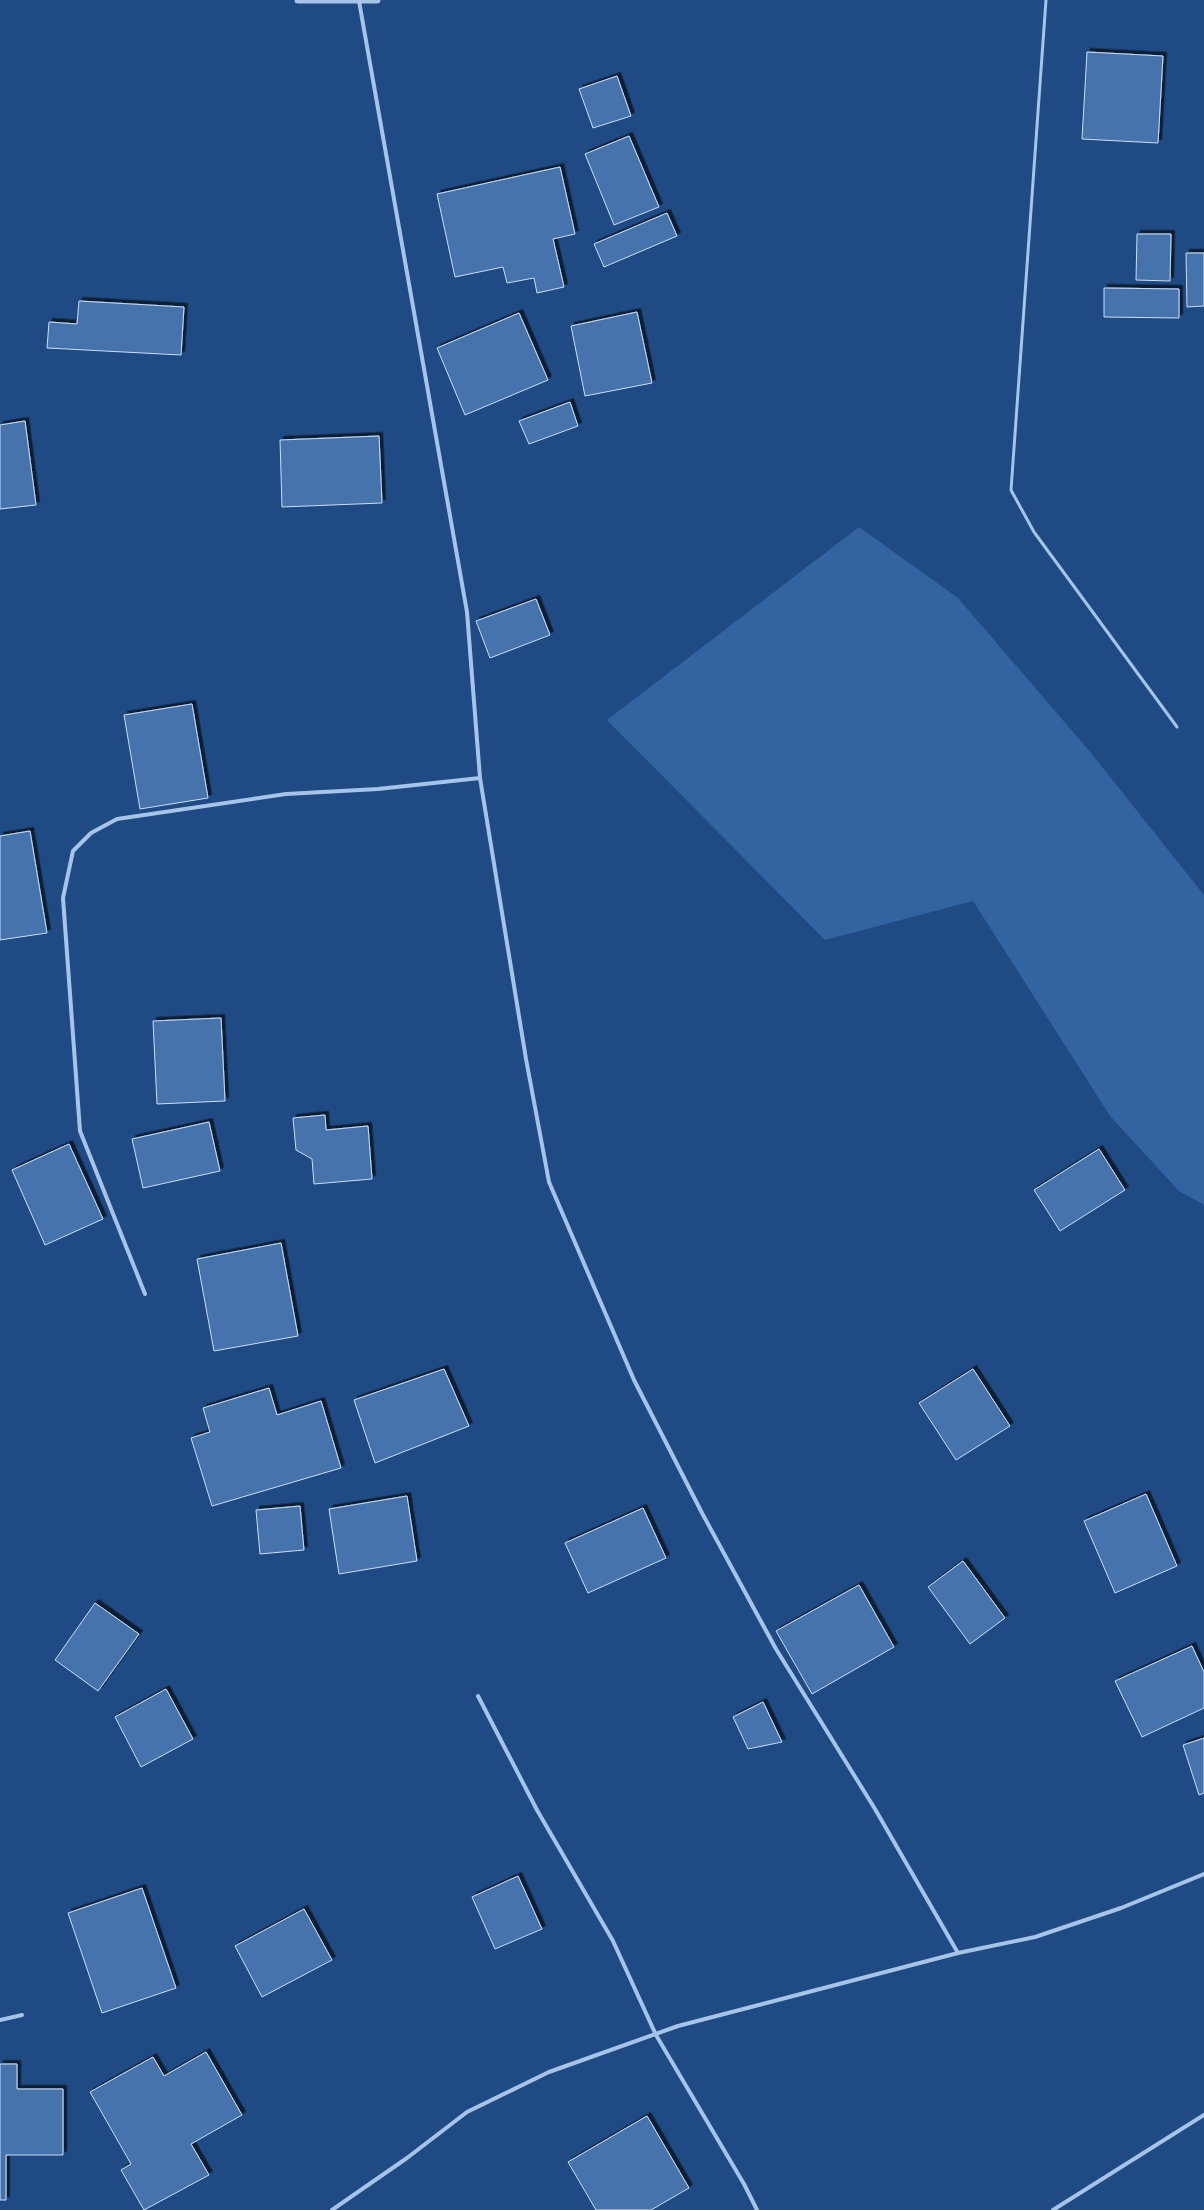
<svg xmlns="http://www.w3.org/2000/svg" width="1204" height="2210" font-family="'Fira Sans',sans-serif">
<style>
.green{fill:#3363a1}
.building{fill:#4773ac;stroke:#cadef7;filter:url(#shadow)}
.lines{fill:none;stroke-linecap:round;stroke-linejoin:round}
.service{stroke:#a6c4e9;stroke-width:3}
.minor{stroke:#a6c4e9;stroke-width:4}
.tertiary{stroke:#a6c4e9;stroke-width:7}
</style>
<defs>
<filter id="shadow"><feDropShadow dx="3.5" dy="-3.5" stdDeviation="0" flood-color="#0009"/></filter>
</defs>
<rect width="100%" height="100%" fill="#1f4a83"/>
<!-- green -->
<path class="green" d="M 859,527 L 958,598 L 1091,753 L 1204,895 L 1204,1205 L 1179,1191 L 1110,1116 L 973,901 L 825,940 L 607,720 Z"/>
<!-- building -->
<path class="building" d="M 1087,52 L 1163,56 L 1158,143 L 1082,139 Z
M 617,76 L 631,116 L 593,128 L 579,89 Z
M 629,136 L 659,207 L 614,225 L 585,154 Z
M 560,167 L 575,234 L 553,239 L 564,287 L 537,293 L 534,278 L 507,283 L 503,267 L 455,277 L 437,194 Z
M 667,213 L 677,236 L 604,267 L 594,244 Z
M 1137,234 L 1171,234 L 1170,281 L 1136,280 Z
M 1186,253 L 1204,253 L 1204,306 L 1187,307 Z
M 1104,288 L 1179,289 L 1179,318 L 1104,317 Z
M 79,301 L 184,307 L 181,355 L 47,348 L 49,322 L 77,324 Z
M 637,312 L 652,383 L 585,396 L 571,326 Z
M 519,313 L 548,380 L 465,415 L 437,348 Z
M 570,402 L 578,426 L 529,444 L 519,421 Z
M 25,421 L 36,505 L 0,509 L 0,425 Z
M 379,436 L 382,503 L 282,507 L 280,440 Z
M 536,599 L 550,635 L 490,658 L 476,621 Z
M 192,704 L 208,798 L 140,809 L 124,715 Z
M 30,831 L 47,933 L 0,940 L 0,836 Z
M 221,1018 L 225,1101 L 157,1104 L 153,1021 Z
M 325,1115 L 326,1130 L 368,1126 L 372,1179 L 314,1184 L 312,1159 L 296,1150 L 293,1118 Z
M 209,1122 L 220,1171 L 143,1188 L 132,1139 Z
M 69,1144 L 103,1219 L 45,1245 L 12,1170 Z
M 1099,1149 L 1125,1190 L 1060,1231 L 1034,1190 Z
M 281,1243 L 298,1336 L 214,1351 L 197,1259 Z
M 444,1369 L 469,1426 L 375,1463 L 354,1400 Z
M 973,1369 L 1010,1426 L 956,1460 L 919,1403 Z
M 269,1388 L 277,1415 L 321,1401 L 341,1468 L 212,1506 L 191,1438 L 210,1432 L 203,1408 Z
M 1146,1494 L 1177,1566 L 1115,1593 L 1084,1521 Z
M 407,1496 L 417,1561 L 339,1574 L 329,1509 Z
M 300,1506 L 304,1550 L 260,1554 L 256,1510 Z
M 643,1508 L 666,1558 L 588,1593 L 565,1543 Z
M 963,1561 L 1005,1618 L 970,1644 L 928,1587 Z
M 859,1585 L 894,1647 L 812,1694 L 776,1631 Z
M 95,1603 L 139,1634 L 98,1691 L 55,1660 Z
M 1192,1646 L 1204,1672 L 1204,1708 L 1142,1737 L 1115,1681 Z
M 166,1689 L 193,1739 L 141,1767 L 115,1717 Z
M 763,1702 L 782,1742 L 748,1749 L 733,1717 Z
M 1204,1738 L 1204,1793 L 1199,1795 L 1183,1745 Z
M 518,1876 L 542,1929 L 495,1949 L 472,1897 Z
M 142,1888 L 176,1988 L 102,2013 L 68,1913 Z
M 304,1909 L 332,1960 L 262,1997 L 235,1946 Z
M 206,2052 L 242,2115 L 191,2144 L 209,2175 L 144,2210 L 121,2170 L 131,2164 L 90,2092 L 153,2057 L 164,2076 Z
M 0,2064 L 17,2064 L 17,2089 L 63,2089 L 63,2155 L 6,2155 L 6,2200 L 0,2200 Z
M 647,2116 L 689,2188 L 651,2210 L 596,2210 L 568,2162 Z"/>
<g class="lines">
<!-- service -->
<path class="service" d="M 1046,0 L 1011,490 L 1034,532 L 1177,727"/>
<!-- minor -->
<path class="minor" d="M 480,778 L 526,1059 L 549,1182 L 634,1380 L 702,1513 L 776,1649 L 875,1809 L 958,1953
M 145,1294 L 80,1131 L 63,898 L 73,851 L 91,833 L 117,819 L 286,794 L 378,789 L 480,778 L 467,612 L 359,1
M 478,1696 L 537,1810 L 613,1941 L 656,2035 L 744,2184 L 757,2210
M 0,2020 L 22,2015
M 332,2210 L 407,2158 L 467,2112 L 549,2072 L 678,2026 L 958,1953 L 1035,1937 L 1121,1908 L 1204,1874
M 1053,2210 L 1204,2115"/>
<!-- tertiary -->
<path class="tertiary" d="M 298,0 L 377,0"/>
</g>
</svg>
